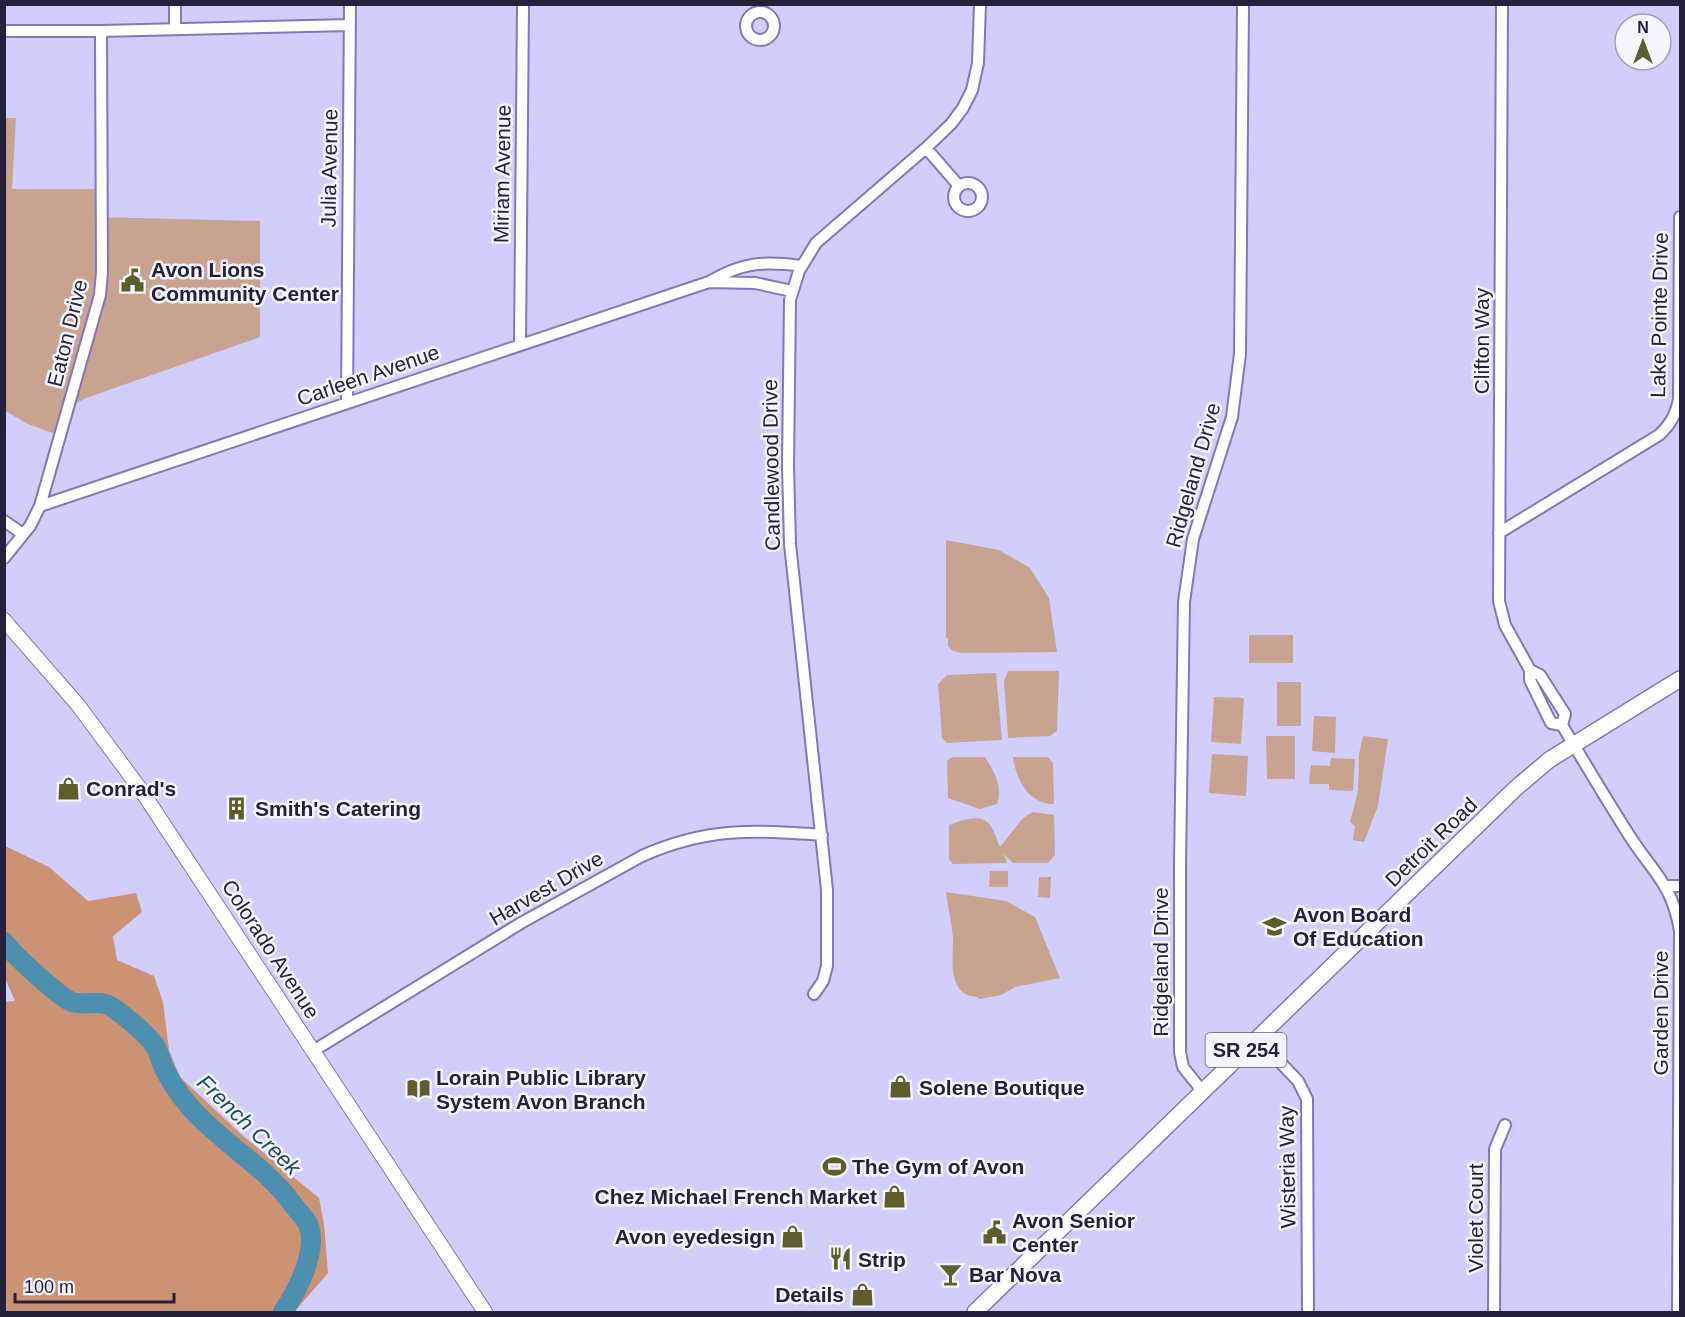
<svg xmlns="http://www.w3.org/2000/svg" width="1685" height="1317" font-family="Helvetica,sans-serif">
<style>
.green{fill:#c8a390}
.forest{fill:#cb9273}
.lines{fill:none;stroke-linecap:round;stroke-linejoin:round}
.river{stroke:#4c8fae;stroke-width:20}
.minor-casing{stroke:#8177bd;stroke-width:14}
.secondary-casing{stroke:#8177bd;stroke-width:16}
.primary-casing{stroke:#8177bd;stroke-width:18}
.minor{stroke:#fff;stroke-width:10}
.secondary{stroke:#fff;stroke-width:14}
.primary{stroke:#fff;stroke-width:15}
.labels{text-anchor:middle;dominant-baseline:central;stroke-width:5;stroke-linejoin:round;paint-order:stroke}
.shield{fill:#f4f4fc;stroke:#636076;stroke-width:1.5}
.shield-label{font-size:20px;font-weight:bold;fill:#25213d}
.street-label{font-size:21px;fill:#25213d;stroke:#f4f4fc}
.poi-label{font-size:21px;font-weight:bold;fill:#25213d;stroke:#f4f4fc;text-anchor:start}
.water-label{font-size:22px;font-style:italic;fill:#134b62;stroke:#f4f4fc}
</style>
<rect width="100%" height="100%" fill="#d2cefc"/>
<!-- green -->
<path class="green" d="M 4,118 L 16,118 L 12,189 L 96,189 L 96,217 L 260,221 L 260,337 L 86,398 L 61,412 L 55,434 L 28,424 L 5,411 Z
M 946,540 L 999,550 L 1030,568 L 1049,598 L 1057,652 L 961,653 L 953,651 L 948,646 L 948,638 L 946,638 Z
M 1249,635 L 1293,635 L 1293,663 L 1249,663 Z
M 1008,671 L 1059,671 L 1057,731 L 1050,736 L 1008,738 L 1004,681 Z
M 996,673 L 1002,740 L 947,743 L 942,738 L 938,684 L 947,675 Z
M 1277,682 L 1301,682 L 1301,726 L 1277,726 Z
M 1214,697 L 1244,698 L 1241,744 L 1211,742 Z
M 1314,716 L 1336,717 L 1335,753 L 1312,751 Z
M 1266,736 L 1295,736 L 1295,779 L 1267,779 Z
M 1363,736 L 1388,739 L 1378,806 L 1364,842 L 1353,840 L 1355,826 L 1350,822 L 1358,791 L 1359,754 Z
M 1212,754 L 1248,756 L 1246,796 L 1209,793 Z
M 952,757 L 985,757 C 994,771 1003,787 997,804 L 980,809 L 948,798 L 947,761 Z
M 1013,757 L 1048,757 L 1053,763 L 1054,804 C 1029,804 1016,780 1013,757 Z
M 1331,758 L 1355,759 L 1353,791 L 1329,790 L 1329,784 L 1310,784 L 1309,782 L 1311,765 L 1330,766 Z
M 1033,812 L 1054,815 L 1055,855 L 1048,863 L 1013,863 L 1004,854 L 1007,863 L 953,864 L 949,859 L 949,825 C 961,821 980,812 990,825 C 995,831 997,841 1000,847 L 1023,818 Z
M 990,871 L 1008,871 L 1008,887 L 989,887 Z
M 1039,877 L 1051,877 L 1050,898 L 1038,897 Z
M 946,892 L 1006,901 L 1035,917 L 1060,978 L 1015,987 L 1001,995 L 979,999 L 977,997 C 947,995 953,960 953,939 C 952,924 948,908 946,892 Z"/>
<!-- forest -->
<path class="forest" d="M 5,846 L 49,867 L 88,901 L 136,893 L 142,912 L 113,936 L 117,960 L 154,976 L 163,1002 L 169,1050 L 180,1077 L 242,1135 L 319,1198 L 324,1224 L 328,1273 L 294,1312 L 5,1312 L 4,1002 L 15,1001 L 5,978 Z"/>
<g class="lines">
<!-- river -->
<path class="river" d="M 4,942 C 13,954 60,998 72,1002 C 85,1006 100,999 112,1007 C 126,1017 142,1030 153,1043 C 159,1050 160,1060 164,1068 C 170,1081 180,1095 189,1106 C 221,1143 266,1166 294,1206 C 298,1211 305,1218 308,1224 C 319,1250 297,1291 283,1312"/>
<defs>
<path id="minor" d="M 1502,4 L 1499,601 L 1505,625 L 1530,670 L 1530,680 L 1551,723 L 1562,725 L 1565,714 L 1540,675 L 1530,670
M746 26a14 14 0 1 1 28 0a14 14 0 1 1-28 0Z
M 175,29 L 175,4
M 4,31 L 101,31 L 350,25
M 926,148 L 959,186
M954 197a14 14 0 1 1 28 0a14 14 0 1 1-28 0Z
M 709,282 L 755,283 L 792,291
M 520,344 L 523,4
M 347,403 L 350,4
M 40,506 L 709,282 C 742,262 764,261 802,266
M 4,521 L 23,534
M 1499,533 L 1659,435 C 1670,425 1676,415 1679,399 L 1680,217
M 4,558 L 30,526 L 40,506 L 100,295 L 102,272 L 101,31
M 1562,725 C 1584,762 1606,799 1629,835 C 1653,873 1672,883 1680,931 L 1678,1312
M 1666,886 L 1680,886
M 814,994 L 823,981 L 827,966 L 827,890 L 790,544 L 788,466 L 790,300 L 799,271 L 816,243 L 926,148 L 951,124 L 963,108 L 972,90 L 978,63 L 980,4
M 1258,1039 L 1298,1081 L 1307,1099 L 1308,1312
M 313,1051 L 521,923 L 642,856 C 707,827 753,830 822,835
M 1203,1092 L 1183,1067 L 1180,1052 L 1180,862 L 1184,602 L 1193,539 L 1232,417 L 1240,354 L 1243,4
M 1494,1312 L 1495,1149 L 1505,1125"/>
<path id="secondary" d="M 4,620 L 78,705 L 141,790 L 485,1312"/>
<path id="primary" d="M 975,1312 L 1516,788 L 1549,760 L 1680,679"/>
</defs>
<!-- minor casing -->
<use href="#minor" class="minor-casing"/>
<!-- secondary casing -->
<use href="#secondary" class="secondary-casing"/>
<!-- primary casing -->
<use href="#primary" class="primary-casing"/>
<!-- minor -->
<use href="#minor" class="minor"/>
<!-- secondary -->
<use href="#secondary" class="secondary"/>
<!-- primary -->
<use href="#primary" class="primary"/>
</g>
<!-- icons -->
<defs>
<symbol id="civic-bare" viewBox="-9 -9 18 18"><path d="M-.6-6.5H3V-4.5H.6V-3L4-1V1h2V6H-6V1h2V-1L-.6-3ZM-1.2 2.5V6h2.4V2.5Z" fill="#5d5e2b" stroke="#f4f4fc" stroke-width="2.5" paint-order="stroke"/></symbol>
<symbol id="shop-bare" viewBox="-9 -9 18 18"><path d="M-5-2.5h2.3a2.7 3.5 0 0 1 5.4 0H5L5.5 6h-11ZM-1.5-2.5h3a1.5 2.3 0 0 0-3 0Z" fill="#5d5e2b" stroke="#f4f4fc" stroke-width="2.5" paint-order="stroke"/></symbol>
<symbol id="building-bare" viewBox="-9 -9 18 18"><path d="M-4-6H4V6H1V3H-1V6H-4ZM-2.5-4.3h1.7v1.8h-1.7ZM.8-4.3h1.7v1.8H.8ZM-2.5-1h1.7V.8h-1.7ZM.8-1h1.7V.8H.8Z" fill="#5d5e2b" stroke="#f4f4fc" stroke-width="2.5" paint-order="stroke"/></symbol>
<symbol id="school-bare" viewBox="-9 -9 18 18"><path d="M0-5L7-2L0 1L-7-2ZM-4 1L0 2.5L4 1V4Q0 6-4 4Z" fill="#5d5e2b" stroke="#f4f4fc" stroke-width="2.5" paint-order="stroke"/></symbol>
<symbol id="library-bare" viewBox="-9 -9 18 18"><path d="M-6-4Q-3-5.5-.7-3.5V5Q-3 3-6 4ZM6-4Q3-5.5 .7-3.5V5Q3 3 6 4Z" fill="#5d5e2b" stroke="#f4f4fc" stroke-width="2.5" paint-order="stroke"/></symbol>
<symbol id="stadium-bare" viewBox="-9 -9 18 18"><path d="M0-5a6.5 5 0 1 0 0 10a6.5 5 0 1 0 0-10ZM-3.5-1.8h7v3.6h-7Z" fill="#5d5e2b" stroke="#f4f4fc" stroke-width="2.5" paint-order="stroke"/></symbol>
<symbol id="restaurant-bare" viewBox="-9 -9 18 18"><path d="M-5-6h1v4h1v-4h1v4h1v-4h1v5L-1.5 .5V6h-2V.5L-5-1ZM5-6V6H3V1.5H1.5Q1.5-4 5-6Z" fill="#5d5e2b" stroke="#f4f4fc" stroke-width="2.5" paint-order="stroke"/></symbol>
<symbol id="bar-bare" viewBox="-9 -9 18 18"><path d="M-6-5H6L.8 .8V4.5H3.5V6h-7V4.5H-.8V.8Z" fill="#5d5e2b" stroke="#f4f4fc" stroke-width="2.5" paint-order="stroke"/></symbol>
</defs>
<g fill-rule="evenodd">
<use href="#civic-bare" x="116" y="264" width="33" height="33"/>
<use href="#shop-bare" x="52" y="772" width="33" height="33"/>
<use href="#building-bare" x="220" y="792" width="33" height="33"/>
<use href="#school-bare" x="1258" y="910" width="33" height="33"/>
<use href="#shop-bare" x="884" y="1070" width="33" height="33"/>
<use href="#library-bare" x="402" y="1072" width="33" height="33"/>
<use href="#stadium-bare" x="818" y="1150" width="33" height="33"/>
<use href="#shop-bare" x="878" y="1180" width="33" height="33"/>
<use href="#civic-bare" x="978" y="1216" width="33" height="33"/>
<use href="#shop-bare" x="776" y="1220" width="33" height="33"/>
<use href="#restaurant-bare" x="824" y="1242" width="33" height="33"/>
<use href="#bar-bare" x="934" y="1258" width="33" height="33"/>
<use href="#shop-bare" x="846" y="1278" width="33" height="33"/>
</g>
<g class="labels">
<!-- shield labels -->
<rect class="shield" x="1205.5" y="1033" width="81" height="34" rx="4.5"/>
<g class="shield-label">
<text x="1246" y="1050">SR 254</text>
</g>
<!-- street labels -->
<g class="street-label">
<text transform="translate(329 168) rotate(-89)">Julia Avenue</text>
<text transform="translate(502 174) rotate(-89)">Miriam Avenue</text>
<text transform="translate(1659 315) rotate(-89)">Lake Pointe Drive</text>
<text transform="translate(67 333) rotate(-76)">Eaton Drive</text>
<text transform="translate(1481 341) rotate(-90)">Clifton Way</text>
<text transform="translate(368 375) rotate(-19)">Carleen Avenue</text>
<text transform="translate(771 465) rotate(-91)">Candlewood Drive</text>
<text transform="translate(1193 475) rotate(-74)">Ridgeland Drive</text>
<text transform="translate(1431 842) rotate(-44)">Detroit Road</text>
<text transform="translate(546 888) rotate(-30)">Harvest Drive</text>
<text transform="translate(271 949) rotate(57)">Colorado Avenue</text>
<text transform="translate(1160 962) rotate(-90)">Ridgeland Drive</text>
<text transform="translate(1660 1013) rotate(-90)">Garden Drive</text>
<text transform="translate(1287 1167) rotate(-91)">Wisteria Way</text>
<text transform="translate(1475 1218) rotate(-90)">Violet Court</text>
</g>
<!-- poi labels -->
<g class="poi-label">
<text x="151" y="269">Avon Lions<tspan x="151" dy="24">Community Center</tspan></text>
<text x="86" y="788">Conrad's</text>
<text x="255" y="808">Smith's Catering</text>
<text x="1293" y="914">Avon Board<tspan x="1293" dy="24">Of Education</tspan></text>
<text x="436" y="1077">Lorain Public Library<tspan x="436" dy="24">System Avon Branch</tspan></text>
<text x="919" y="1087">Solene Boutique</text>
<text x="852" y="1166">The Gym of Avon</text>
<text x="877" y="1196" text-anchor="end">Chez Michael French Market</text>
<text x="1012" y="1220">Avon Senior<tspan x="1012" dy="24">Center</tspan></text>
<text x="775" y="1236" text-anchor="end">Avon eyedesign</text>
<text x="858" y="1259">Strip</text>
<text x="969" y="1274">Bar Nova</text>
<text x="844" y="1294" text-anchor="end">Details</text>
</g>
<!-- water labels -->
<g class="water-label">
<text transform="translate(249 1125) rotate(44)">French Creek</text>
</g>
</g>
<!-- border -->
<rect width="1685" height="1317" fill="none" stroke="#25213d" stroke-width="12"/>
<!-- north arrow -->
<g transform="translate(1643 42)"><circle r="28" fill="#f4f4fc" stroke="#a1a0b0" stroke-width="1.5"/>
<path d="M0-4.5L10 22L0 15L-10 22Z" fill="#5d5e2b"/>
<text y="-9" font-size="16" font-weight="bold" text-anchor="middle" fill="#25213d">N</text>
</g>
<!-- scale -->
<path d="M15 1293v9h159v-9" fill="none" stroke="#25213d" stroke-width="3"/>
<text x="24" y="1293" font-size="18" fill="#25213d" stroke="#f4f4fc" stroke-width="4.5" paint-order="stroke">100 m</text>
</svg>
